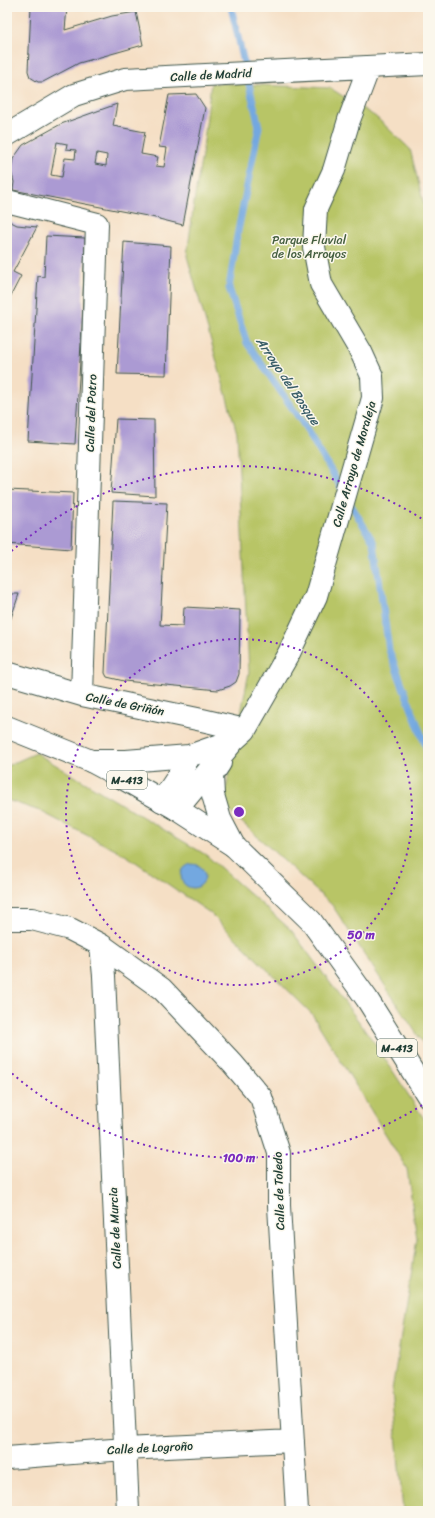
<svg xmlns="http://www.w3.org/2000/svg" width="435" height="1518" font-family="Sriracha,sans-serif">
<style>
.green{fill:#b8c566;stroke:#6c814d}
.water{fill:#73a8e0;stroke:#49728a}
.lines{fill:none;stroke-linecap:round;stroke-linejoin:round}
.stream{stroke:#73a8e0;stroke-width:7}
.building{fill:#ab9ad3;fill-rule:evenodd}
.minor-casing{stroke:#3f554a;stroke-width:24}
.major-casing{stroke:#3f554a;stroke-width:24}
.minor{stroke:#fff;stroke-width:22}
.major{stroke:#fff;stroke-width:22}
.ring{fill:none;stroke:#7b2cbf;stroke-width:2;stroke-dasharray:2 4}
.labels{text-anchor:middle;dominant-baseline:central;stroke-width:3;stroke-linejoin:round;paint-order:stroke}
.shield{fill:#fbf7ec;stroke:#61756b;stroke-width:1}
.shield-label{font-size:11px;font-weight:bold;fill:#1f3d34}
.street-label{font-size:12px;fill:#1f3d34;stroke:#fbf7ec}
.park-label{font-size:12px;fill:#455f40;stroke:#fbf7ec}
.water-label{font-size:13px;font-style:italic;fill:#385d68;stroke:#fbf7ec}
.centre{fill:#7b2cbf;stroke:#fbf7ec;stroke-width:2}
.ring-label{font-size:12px;text-anchor:middle;font-weight:bold;fill:#7b2cbf;stroke:#fbf7ec;stroke-width:3;stroke-linejoin:round;paint-order:stroke}
</style>
<rect width="100%" height="100%" fill="#fbf7ec"/>
<filter id="ink" filterUnits="userSpaceOnUse"><feTurbulence type="fractalNoise" baseFrequency=".025" numOctaves="2"/><feDisplacementMap in="SourceGraphic" scale="8" xChannelSelector="R" yChannelSelector="G"/><feConvolveMatrix kernelMatrix="1 2 1 2 8 2 1 2 1" color-interpolation-filters="sRGB"/></filter>
<filter id="wash" filterUnits="userSpaceOnUse"><feTurbulence type="fractalNoise" baseFrequency=".012" numOctaves="4" result="noise"/><feDisplacementMap in="SourceGraphic" scale="16" xChannelSelector="R" yChannelSelector="G"/><feGaussianBlur stdDeviation="0.9" result="paint"/><feColorMatrix in="noise" values="0 0 0 0 0 0 0 0 0 0 0 0 0 0 0 0 0 1.4 0 .05"/><feComposite in="paint" operator="in"/></filter>
<g filter="url(#wash)">
<rect width="100%" height="100%" fill="#f5dfc5"/>
<!-- green -->
<path class="green" d="M 211,83 L 330,88 L 376,117 L 410,149 L 428,221 L 428,1051 L 332,905 L 223,805 L 249,672 L 237,433 L 187,256 L 194,202 L 203,149 Z
M 36,753 L 206,855 L 291,930 L 374,1042 L 428,1125 L 428,1511 L 403,1511 L 392,1390 L 417,1239 L 407,1169 L 312,1014 L 210,913 L 127,856 L 40,811 L 7,800 L 7,766 Z"/>
<!-- water -->
<path class="water" d="M181 876a12 12 0 1 1 24 0a12 12 0 1 1-24 0Z"/>
<g class="lines">
<!-- stream -->
<path class="stream" d="M 231,7 L 259,127 L 237,236 L 229,288 L 247,343 L 302,422 L 342,489
M 348,500 L 374,543 L 389,650 L 428,752"/>
</g>
<g id="blocks">
<!-- building -->
<path class="building" d="M 31,7 L 67,7 L 65,30 L 112,16 L 136,12 L 143,45 L 79,63 L 43,82 L 38,82 L 30,77 L 28,71 Z
M 196,94 L 205,108 L 183,225 L 147,216 L 13,190 L 14,182 L 11,171 L 13,159 L 23,145 L 61,124 L 117,104 L 113,126 L 145,132 L 141,154 L 158,157 L 156,166 L 164,167 L 167,148 L 159,147 L 169,95 ZM 57,142 L 67,144 L 66,149 L 76,150 L 75,159 L 65,158 L 62,177 L 51,175 ZM 97,153 L 107,155 L 106,166 L 95,164 Z
M 7,220 L 17,225 L 37,227 L 13,272 L 21,276 L 7,303 Z
M 46,236 L 85,238 L 82,327 L 75,444 L 28,441 L 38,276 L 44,277 Z
M 124,242 L 171,246 L 166,375 L 117,374 Z
M 116,419 L 154,420 L 155,496 L 111,493 Z
M 7,490 L 73,493 L 71,549 L 7,544 Z
M 113,501 L 167,503 L 160,625 L 183,626 L 184,607 L 240,610 L 239,674 L 236,682 L 230,686 L 218,690 L 124,681 L 107,677 L 105,673 Z
M 7,594 L 19,594 L 7,630 Z"/>
</g>
</g>
<g filter="url(#ink)">
<use href="#blocks" fill-opacity="0" stroke="#3f554a" stroke-width="1"/>
<g class="lines">
<defs>
<path id="minor" d="M 7,135 L 74,95 L 125,79 L 428,64
M 7,201 L 97,224 L 82,695
M 7,673 L 82,695 L 202,720 L 245,730
M 91,761 L 126,761 L 189,756 L 234,740
M 220,763 L 212,775 L 213,795 L 220,819 L 234,846
M 162,801 L 181,772 L 189,756
M 177,809 L 234,740 L 245,730 L 289,653 L 316,596 L 373,398 L 372,376 L 361,352 L 321,284 L 314,247 L 316,209 L 334,170 L 349,120 L 369,67
M 7,919 L 32,919 L 70,929 L 101,945 L 162,989 L 233,1064 L 261,1097 L 279,1153 L 279,1206 L 297,1511
M 101,945 L 104,976 L 128,1511
M 7,1458 L 125,1449 L 293,1441"/>
<path id="major" d="M 7,727 L 91,761 L 119,776 L 177,809 L 234,846 L 311,921 L 367,999 L 428,1096"/>
</defs>
<!-- minor casing -->
<use href="#minor" class="minor-casing"/>
<!-- major casing -->
<use href="#major" class="major-casing"/>
<!-- minor -->
<use href="#minor" class="minor"/>
<!-- major -->
<use href="#major" class="major"/>
</g>
</g>
<!-- distance rings -->
<g class="ring">
<circle cx="239" cy="812" r="173"/>
<path d="M427 1102A346 346 0 0 1 7 1069M7 555A346 346 0 0 1 427 522"/>
</g>
<g class="labels">
<!-- shield labels -->
<g class="shield">
<rect x="107" y="771" width="40" height="18" rx="3"/>
<rect x="377" y="1039" width="40" height="18" rx="3"/>
</g>
<g class="shield-label">
<text x="127" y="780">M-413</text>
<text x="397" y="1048">M-413</text>
</g>
<!-- street labels -->
<g class="street-label">
<text transform="translate(211 75) rotate(-3)">Calle de Madrid</text>
<text transform="translate(91 413) rotate(-88)">Calle del Potro</text>
<text transform="translate(354 464) rotate(-74)">Calle Arroyo de Moraleja</text>
<text transform="translate(125 704) rotate(11)">Calle de Griñón</text>
<text transform="translate(279 1191) rotate(-92)">Calle de Toledo</text>
<text transform="translate(115 1228) rotate(-93)">Calle de Murcia</text>
<text transform="translate(150 1448) rotate(-3)">Calle de Logroño</text>
</g>
<!-- park labels -->
<g class="park-label">
<text x="309" y="240">Parque Fluvial<tspan x="309" dy="14">de los Arroyos</tspan></text>
</g>
<!-- water labels -->
<g class="water-label">
<text transform="translate(288 381) rotate(56)">Arroyo del Bosque</text>
</g>
</g>
<circle cx="239" cy="812" r="6" class="centre"/>
<g class="ring-label">
<text x="361" y="939">50 m</text>
<text x="239" y="1162">100 m</text>
</g>
<!-- margin -->
<rect width="435" height="1518" fill="none" stroke="#fbf7ec" stroke-width="24"/>
</svg>
